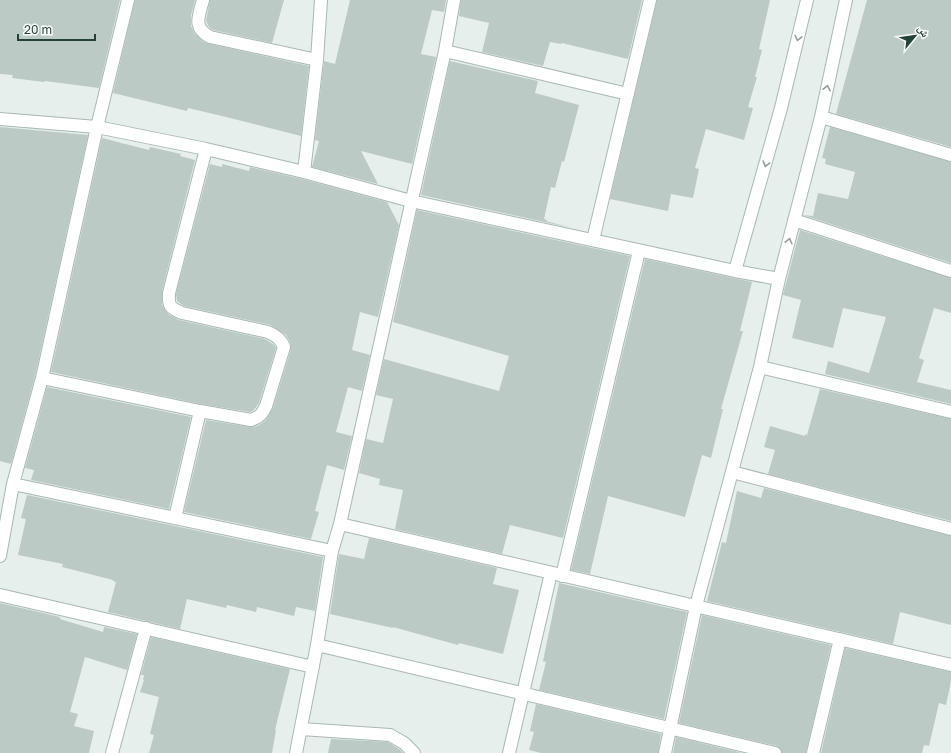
<svg xmlns="http://www.w3.org/2000/svg" width="951" height="753" font-family="'Golos Text','Noto Naskh Arabic',sans-serif">
<style>
.building{fill:#bbcac4}
.lines{fill:none;stroke-linecap:round;stroke-linejoin:round}
.street-casing{stroke:#a8b8b2;stroke-width:14}
.street{stroke:#fff;stroke-width:12}
.oneway{stroke:#92a09c}
</style>
<rect width="100%" height="100%" fill="#e6efeb"/>
<!-- building -->
<path class="building" d="M 0,0 L 120,0 L 99,88 L 45,81 L 44,82 L 12,78 L 13,75 L 0,74 Z
M 135,0 L 195,0 L 191,15 L 191,26 L 195,34 L 206,43 L 309,66 L 301,136 L 222,116 L 188,108 L 187,111 L 113,93 Z
M 210,0 L 284,0 L 272,43 L 213,30 L 209,27 L 206,21 Z
M 350,0 L 446,0 L 444,12 L 432,10 L 421,54 L 436,57 L 412,164 L 361,151 L 378,184 L 312,167 L 319,141 L 315,140 L 324,61 L 335,64 Z
M 461,0 L 642,0 L 628,59 L 562,43 L 561,44 L 550,42 L 543,66 L 482,52 L 489,23 L 459,16 Z
M 657,0 L 770,0 L 759,49 L 762,50 L 755,77 L 757,77 L 748,107 L 753,108 L 744,140 L 706,129 L 695,168 L 699,169 L 693,198 L 671,194 L 668,211 L 610,199 Z
M 867,0 L 951,0 L 951,147 L 836,114 Z
M 450,61 L 538,81 L 535,93 L 579,105 L 564,162 L 562,161 L 555,188 L 551,187 L 544,219 L 547,220 L 546,221 L 572,228 L 421,195 Z
M 0,127 L 88,135 L 35,376 L 11,464 L 0,461 Z
M 830,127 L 951,162 L 951,263 L 803,215 L 813,216 L 818,193 L 848,199 L 855,172 L 825,164 L 826,159 L 822,158 Z
M 102,138 L 149,150 L 150,147 L 181,154 L 180,156 L 195,160 L 162,291 L 162,305 L 168,314 L 179,320 L 265,339 L 274,345 L 276,348 L 259,403 L 253,411 L 250,412 L 201,404 L 51,372 Z
M 210,164 L 222,167 L 222,164 L 249,171 L 250,167 L 302,179 L 387,202 L 399,225 L 378,317 L 360,312 L 352,350 L 370,355 L 362,391 L 348,387 L 336,432 L 352,436 L 344,470 L 327,465 L 315,511 L 319,512 L 311,539 L 184,512 L 206,420 L 250,427 L 257,426 L 264,422 L 268,417 L 273,408 L 291,349 L 291,344 L 286,335 L 271,325 L 184,306 L 177,301 L 176,294 Z
M 417,210 L 630,256 L 563,538 L 510,525 L 502,554 L 395,529 L 403,490 L 379,485 L 380,479 L 359,473 L 366,439 L 383,443 L 393,399 L 376,395 L 384,359 L 499,391 L 509,356 L 393,322 Z
M 800,230 L 951,278 L 951,313 L 934,308 L 919,358 L 924,360 L 917,382 L 951,390 L 951,404 L 825,374 L 828,361 L 869,373 L 886,317 L 843,308 L 833,348 L 792,338 L 801,300 L 783,295 Z
M 645,259 L 752,282 L 740,331 L 743,331 L 721,409 L 723,409 L 711,458 L 702,455 L 685,517 L 608,496 L 590,574 L 571,570 Z
M 47,387 L 191,417 L 169,509 L 31,480 L 34,470 L 25,468 Z
M 820,389 L 951,419 L 951,521 L 768,474 L 775,450 L 764,447 L 770,426 L 805,436 L 805,434 L 807,435 Z
M 764,488 L 951,536 L 951,625 L 900,612 L 893,644 L 707,601 L 722,542 L 726,543 L 737,491 L 761,498 Z
M 27,495 L 323,557 L 315,611 L 296,607 L 294,616 L 257,607 L 256,612 L 227,605 L 226,608 L 187,599 L 180,629 L 108,612 L 116,582 L 113,581 L 113,580 L 62,567 L 63,564 L 18,555 L 26,519 L 21,518 Z
M 369,538 L 497,568 L 493,584 L 519,590 L 503,654 L 459,643 L 458,645 L 393,627 L 393,628 L 330,614 L 339,554 L 364,559 Z
M 559,583 L 687,612 L 664,719 L 539,690 L 546,662 L 543,661 Z
M 0,603 L 60,617 L 60,619 L 103,632 L 104,627 L 137,634 L 127,670 L 85,657 L 70,712 L 78,714 L 74,726 L 94,731 L 89,753 L 0,753 Z
M 702,615 L 831,645 L 806,753 L 782,753 L 780,748 L 777,746 L 679,723 Z
M 151,637 L 290,669 L 275,730 L 276,730 L 272,753 L 149,753 L 154,735 L 150,734 L 159,697 L 140,692 L 144,680 L 143,680 L 144,675 L 141,675 Z
M 845,648 L 951,672 L 951,681 L 946,705 L 939,703 L 929,746 L 924,745 L 922,753 L 821,753 Z
M 536,704 L 661,734 L 658,753 L 541,753 L 529,750 L 534,732 L 530,731 Z
M 676,737 L 742,753 L 673,753 Z
M 331,739 L 388,742 L 399,749 L 403,753 L 328,753 Z"/>
<g class="lines">
<defs>
<path id="street" d="M 203,0 C 199,16 192,27 210,37 L 317,60
M 445,51 L 628,94
M 821,117 L 951,155
M 0,119 L 97,127 L 206,149 L 304,172 L 411,201 L 735,271 L 779,279
M 304,172 L 317,60 L 321,0
M 794,220 L 951,271
M 593,240 L 650,0
M 735,271 L 781,108 L 807,0
M 760,367 L 951,412
M 42,378 L 200,411 L 251,420 C 260,417 262,414 266,406 L 284,347 C 281,339 276,336 268,332 L 182,313 C 170,308 168,306 169,293 L 206,149
M 732,472 L 951,529
M 13,484 L 332,551
M 175,518 L 200,411
M 340,524 L 951,665
M 0,556 L 13,484 L 42,378 L 97,127 L 128,0
M 562,576 L 639,251
M 0,595 L 313,667
M 317,645 L 775,753
M 301,729 L 390,735 L 404,743 L 414,753
M 112,753 L 146,628
M 296,753 L 317,645 L 332,551 L 340,524 L 445,51 L 454,0
M 509,753 L 551,573
M 665,753 L 696,606 L 760,367 L 779,279 L 821,117 L 846,0
M 813,753 L 840,639"/>
</defs>
<!-- street casing -->
<use href="#street" class="street-casing"/>
<!-- street -->
<use href="#street" class="street"/>
</g>
<!-- one-way arrows -->
<defs><path id="oneway-chevron" d="M-2-3.5L2.5 0L-2 3.5" fill="none" stroke-width="1.6" stroke-linecap="round" stroke-linejoin="round"/></defs>
<g class="oneway">
<use href="#oneway-chevron" transform="translate(798 38) rotate(104)"/>
<use href="#oneway-chevron" transform="translate(827 88) rotate(-78)"/>
<use href="#oneway-chevron" transform="translate(766 164) rotate(105)"/>
<use href="#oneway-chevron" transform="translate(789 241) rotate(-76)"/>
</g>
<!-- north arrow -->
<g transform="translate(915 36) rotate(61)" stroke="#f7fbf9" stroke-width="3" paint-order="stroke">
<path d="M0-3L7 15L0 10L-7 15Z" fill="#24423a"/>
<text y="-6" font-size="11" font-weight="bold" text-anchor="middle" fill="#24423a">ش</text>
</g>
<!-- scale -->
<path d="M18 34v6h77v-6" fill="none" stroke="#24423a" stroke-width="2"/>
<text x="24" y="34" font-size="12" fill="#24423a" stroke="#f7fbf9" stroke-width="3" paint-order="stroke">20 m</text>
</svg>
